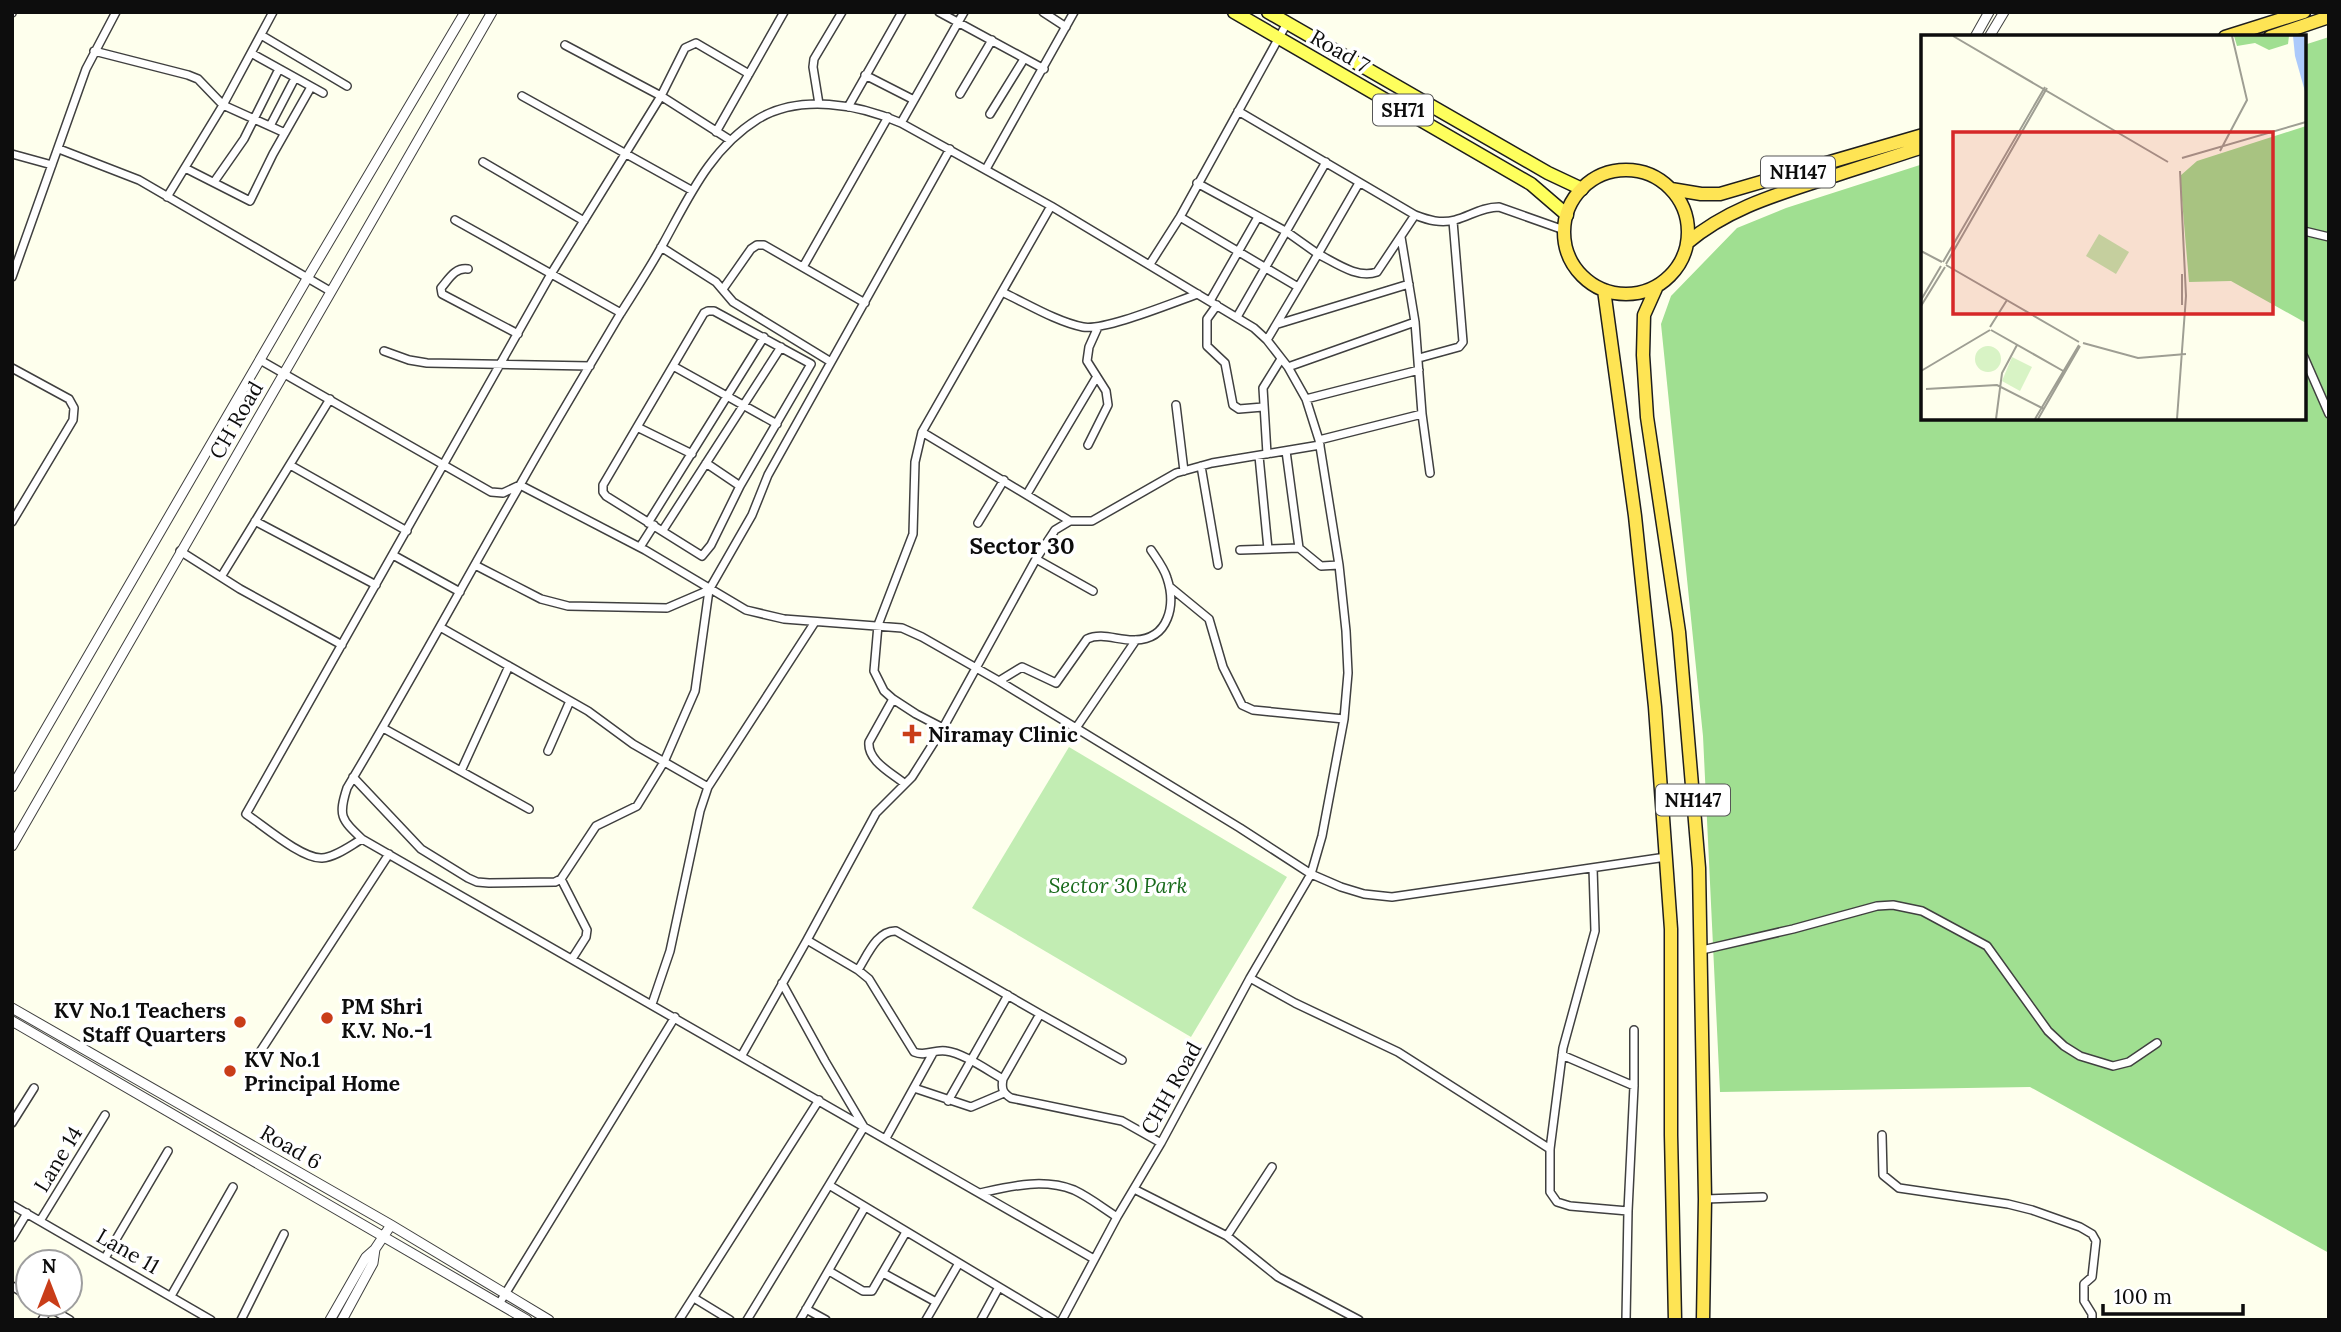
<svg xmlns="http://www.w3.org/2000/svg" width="2341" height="1332" font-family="Lora,serif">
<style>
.green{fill:#c2edb3}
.forest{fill:#a0df91}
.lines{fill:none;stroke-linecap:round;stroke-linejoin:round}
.minor-casing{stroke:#404040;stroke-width:10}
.tertiary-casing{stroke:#404040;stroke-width:11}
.primary-casing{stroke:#1e1e1e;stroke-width:15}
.trunk-casing{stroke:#1e1e1e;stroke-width:15}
.minor{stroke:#fff;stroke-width:7}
.tertiary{stroke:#fff;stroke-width:9}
.primary{stroke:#feff5d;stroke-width:12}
.trunk{stroke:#fee454;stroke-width:12}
.poi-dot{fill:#c93d19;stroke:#fff;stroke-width:2.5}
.labels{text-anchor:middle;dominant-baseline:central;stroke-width:7;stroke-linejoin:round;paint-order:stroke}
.shield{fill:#fff;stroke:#565656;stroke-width:2}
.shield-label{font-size:19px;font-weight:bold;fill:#0d0d0d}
.street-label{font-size:21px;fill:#0d0d0d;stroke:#fff}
.poi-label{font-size:21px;font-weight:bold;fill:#0d0d0d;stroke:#fff;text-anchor:start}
.park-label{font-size:21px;font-style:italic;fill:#186a1b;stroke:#fff}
.neighbourhood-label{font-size:23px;font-weight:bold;fill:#0d0d0d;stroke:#fff}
.inset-road{fill:none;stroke:#9e9e93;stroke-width:2}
.view{fill:#d62828;fill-opacity:0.15;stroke:#d62828;stroke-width:3.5}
.inset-edge{fill:none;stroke:#0d0d0d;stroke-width:3.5}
</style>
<rect width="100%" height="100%" fill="#feffed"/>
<!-- green -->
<path class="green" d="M 1069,747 L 1287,877 L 1191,1037 L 972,908 Z"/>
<!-- forest -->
<path class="forest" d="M 2329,37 L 2329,1253 L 2030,1087 L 1720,1092 L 1703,736 L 1661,324 L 1671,296 L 1737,228 L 1786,208 L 1923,164 L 1923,418 L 2304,418 L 2304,45 Z"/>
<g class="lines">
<defs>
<path id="minor" d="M 939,12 L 1044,69
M 1043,12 L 1066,27
M 12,13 L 12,12
M 261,35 L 347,86
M 565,45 L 661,96 L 730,140
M 94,51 L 188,75 L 198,79 L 223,105 L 285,133
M 251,53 L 323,93
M 865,75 L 914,100
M 960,94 L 992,40
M 522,96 L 691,190
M 819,104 L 813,67 L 814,59 L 842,12
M 848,107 L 902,12
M 1238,111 L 1415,215 C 1428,220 1441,224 1455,220 C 1470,216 1482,207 1499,207 L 1564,230
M 990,114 L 1024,59
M 901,123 L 964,12
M 270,126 L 295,78
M 716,132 L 784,12
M 59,149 L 139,180 L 330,291
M 12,154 L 52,165
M 483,162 L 584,221
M 185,168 L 250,201 L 273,154 L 311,87
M 986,169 L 1074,12
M 214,182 L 244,139 L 279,69
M 1197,183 L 1287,232 L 1318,254 L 1267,340
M 1359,183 L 1318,254 C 1336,263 1357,279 1377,272 L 1415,215
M 167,197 L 223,105 L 273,12
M 1180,217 L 1298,287
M 455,220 L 621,313
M 2304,231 L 2329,237
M 1401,237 L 1415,322 L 1422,414 L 1430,473
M 661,247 L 716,282 L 733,302 L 831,362
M 1150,264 L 1180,217 L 1287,23
M 803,267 L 888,117
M 468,269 C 455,267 449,279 441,288 L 442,294 L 518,334
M 12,277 L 86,69 L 116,12
M 723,289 L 751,249 L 757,245 L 764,245 L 865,303
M 1002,292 C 1026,303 1057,322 1083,327 C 1105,331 1174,302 1198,294
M 1210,301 L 1258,217
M 1217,305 L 1207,319 L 1207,346 L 1225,363 L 1233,405 L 1239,409 L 1263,407
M 708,311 L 714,311 L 811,364 L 740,486 L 711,545 L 702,556 L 606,496 L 603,492 L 603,485 L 704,313 Z
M 1237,317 L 1326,162
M 1278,324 L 1409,284
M 384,351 L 409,360 L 427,363 L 590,366
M 2304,357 L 2329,414
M 1419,358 L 1459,347 L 1463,342 L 1453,221
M 260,360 L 491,492 L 503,493 L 520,485 L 645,550 L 746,610 L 784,619 L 902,628 L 922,637 L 999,681 L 1240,828 L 1311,874 L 1341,887 L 1364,894 L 1392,897 L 1666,857
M 673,366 L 777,424
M 1288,367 L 1415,322
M 12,368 L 69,399 L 74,408 L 73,420 L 12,522
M 1306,399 L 1419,370
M 1176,405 L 1184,471
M 637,427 L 692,454
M 922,432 L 1070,521 L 1092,521 L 1176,473 L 1212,463 L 1320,445
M 1319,440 L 1422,414
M 1088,445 L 1108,405 L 1106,391 L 1087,361 L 1089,347 L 1098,327
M 1286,451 L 1299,548 L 1321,566 L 1339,565
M 1267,454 L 1263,388 L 1281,359
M 1259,456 L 1268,549
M 706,463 L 740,486
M 290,465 L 407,531
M 1201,466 L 1218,565
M 1027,494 L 1096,378
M 255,521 L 376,585
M 648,523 L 764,337
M 978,523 L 1004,480
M 663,530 L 781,347
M 640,547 L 654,525
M 1240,550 L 1299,548
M 180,551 L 240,589 L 342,645
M 393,555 L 460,592
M 1036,559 L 1093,591
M 475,565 L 541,599 L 568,606 L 667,608 L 709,590
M 221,577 L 330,399
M 1170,587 L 1209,619 L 1223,667 L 1242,705 L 1253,710 L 1344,719
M 440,627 L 588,711 L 633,744 L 708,787
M 999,681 L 1022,667 L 1056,683 L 1087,639 C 1102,632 1119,641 1135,640 C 1169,639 1176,605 1167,578 C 1164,568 1157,559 1151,550
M 893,699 L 869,742 C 867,761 892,773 905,784
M 383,728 L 529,809
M 943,728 L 916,714 L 893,699 L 884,691 L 874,671 L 878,625 L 913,534 L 915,462 L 922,432 L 1051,206
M 1076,728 L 1136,640
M 548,751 L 570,701
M 461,771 L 509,666
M 353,777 L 421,849 L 468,878 L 477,882 L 489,883 L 555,882 L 561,879 L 596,826 L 637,806 L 664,762 L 695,691 L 709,590 L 752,515 L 768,475 L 950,149
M 362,839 C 351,845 336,857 322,858 C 302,859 264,826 246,814 L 551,274 L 661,96 L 685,48 L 696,43 L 749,74
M 1593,868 L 1595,931 L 1563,1048 L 1550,1149 L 1550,1192 L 1557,1202 L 1570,1206 L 1628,1211 L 1634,1086 L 1634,1030
M 561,879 L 587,930 L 586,937 L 572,959
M 807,940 L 876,813 L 912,777 L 943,728 L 1036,559 L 1055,530 L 1070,521
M 1702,950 L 1793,929 L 1877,906 L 1893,905 L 1922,911 L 1987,946 L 2048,1031 L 2064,1046 L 2080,1056 L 2113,1066 L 2129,1062 L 2157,1043
M 858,970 L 869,979 L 914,1052 C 926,1057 934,1049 946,1051 C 963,1053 987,1070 1003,1079
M 1250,978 L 1295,1003 L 1398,1052 L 1550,1149
M 782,983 L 825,1061 L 864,1127 L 829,1185 L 1054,1320
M 652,1004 L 670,951 L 700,811 L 708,787 L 815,622
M 1040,1014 L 1122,1060
M 260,1052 L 389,854
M 742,1055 L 807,940 L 858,970 C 867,956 877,930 896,931 L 1040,1014 L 1003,1079 C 1001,1089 1003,1093 1011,1098 L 1122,1121 L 1161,1143
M 1562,1055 L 1634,1086
M 914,1088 L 971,1107 L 1004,1093
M 948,1101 L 1008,995
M 12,1123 L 34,1088
M 1882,1135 L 1883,1175 L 1899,1188 L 2008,1204 L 2032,1210 L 2080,1227 L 2092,1234 L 2096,1241 L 2092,1277 L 2084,1284 L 2084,1301 L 2092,1314 L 2092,1320
M 886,1138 L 933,1053
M 1134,1189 L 1227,1236 L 1272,1167
M 980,1193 C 1012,1186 1043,1178 1074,1190 C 1089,1197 1103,1208 1117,1217
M 1705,1199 L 1763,1197
M 12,1205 L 211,1320
M 40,1221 L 105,1115
M 1227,1236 L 1278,1277 L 1359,1320
M 12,1238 L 27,1213
M 105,1258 L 168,1151
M 829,1271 L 863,1291 L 872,1291 L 906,1232
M 883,1273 L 936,1302
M 12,1286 L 28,1296
M 171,1296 L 233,1187
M 694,1298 L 730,1320
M 43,1304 L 70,1320
M 499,1304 L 675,1017
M 806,1309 L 826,1320
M 42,1320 L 49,1308
M 241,1320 L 284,1234
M 679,1320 L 819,1100
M 747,1320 L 829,1185
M 800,1320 L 865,1207
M 926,1320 L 959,1263
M 981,1320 L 999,1287
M 1062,1320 L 1117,1217 L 1161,1143 L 1250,978 L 1311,874 L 1322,836 L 1344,719 L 1348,673 L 1346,631 L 1339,565 L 1319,440 L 1306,399 L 1288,367 L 1267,340 L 1254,328 L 1051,206 L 901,123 C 858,104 800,94 758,119 C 710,149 689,197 663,244 C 650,268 634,292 619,316 C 586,372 552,428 520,485 C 462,586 407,688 347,788 C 338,816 341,819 362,839 L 1094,1259
M 1626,1320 L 1628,1211"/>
<path id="tertiary" d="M 1975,37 L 1989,12
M 1989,37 L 2004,12
M 12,787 L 308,277 L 465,12
M 12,846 L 492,12
M 12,1008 L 391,1225 L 549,1320
M 12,1021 L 527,1320
M 330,1320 L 366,1257 L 375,1249 L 391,1225
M 342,1320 L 373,1263 L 375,1249"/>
<path id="primary" d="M 1234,12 L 1531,184 L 1567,215
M 1268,12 L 1548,173 L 1582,189"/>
<path id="trunk" d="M 2225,37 L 2304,12
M 2270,37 L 2329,17
M1564 232a62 62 0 1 1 124 0a62 62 0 1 1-124 0Z
M 1671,189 L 1701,194 L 1720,194 L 1923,135
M 1687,243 C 1727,209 1775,195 1824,179 C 1857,168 1890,158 1923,147
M 1657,286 L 1644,315 L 1643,355 L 1647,417 L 1679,632 L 1699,868 L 1705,1199 L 1703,1320
M 1604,290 L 1635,516 L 1655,707 L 1671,929 L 1671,1135 L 1675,1320"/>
</defs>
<!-- minor casing -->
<use href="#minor" class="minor-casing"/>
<!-- tertiary casing -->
<use href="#tertiary" class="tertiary-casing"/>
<!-- primary casing -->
<use href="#primary" class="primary-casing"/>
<!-- trunk casing -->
<use href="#trunk" class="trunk-casing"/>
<!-- minor -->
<use href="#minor" class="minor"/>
<!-- tertiary -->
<use href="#tertiary" class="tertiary"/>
<!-- primary -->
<use href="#primary" class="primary"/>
<!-- trunk -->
<use href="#trunk" class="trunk"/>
</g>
<!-- markers -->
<g class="poi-dot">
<path d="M908.5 723.5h7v7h7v7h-7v7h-7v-7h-7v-7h7z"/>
<circle cx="327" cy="1018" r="7"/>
<circle cx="240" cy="1022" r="7"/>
<circle cx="230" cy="1071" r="7"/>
</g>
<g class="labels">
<!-- shield labels -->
<g class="shield">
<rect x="1373" y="94.5" width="60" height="31" rx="5"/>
<rect x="1761" y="156.5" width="74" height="31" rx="5"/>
<rect x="1656" y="784.5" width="74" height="31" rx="5"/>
</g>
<g class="shield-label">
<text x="1403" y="110">SH71</text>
<text x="1798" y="172">NH147</text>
<text x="1693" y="800">NH147</text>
</g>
<!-- street labels -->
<g class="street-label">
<text transform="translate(1340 51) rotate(30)">Road 7</text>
<text transform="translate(236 420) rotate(-60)">CH Road</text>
<text transform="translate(1171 1088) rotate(-61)">CHH Road</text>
<text transform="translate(291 1147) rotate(30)">Road 6</text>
<text transform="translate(58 1159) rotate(-59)">Lane 14</text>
<text transform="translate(128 1251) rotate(30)">Lane 11</text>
</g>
<!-- poi labels -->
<g class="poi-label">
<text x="928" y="734">Niramay Clinic</text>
<text x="341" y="1006">PM Shri<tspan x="341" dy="24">K.V. No.-1</tspan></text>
<text x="226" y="1010" text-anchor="end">KV No.1 Teachers<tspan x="226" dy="24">Staff Quarters</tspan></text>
<text x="244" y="1059">KV No.1<tspan x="244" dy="24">Principal Home</tspan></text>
</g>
<!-- park labels -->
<g class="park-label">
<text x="1118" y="885">Sector 30 Park</text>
</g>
<!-- neighbourhood labels -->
<g class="neighbourhood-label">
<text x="1022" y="545">Sector 30</text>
</g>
</g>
<!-- overview -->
<g transform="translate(1921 35)">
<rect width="385" height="385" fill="#feffed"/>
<path d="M 178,199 L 208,217 L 195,239 L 165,221 Z" fill="#c2edb3"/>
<path d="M 313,1 L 368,1 L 367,9 L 348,15 L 334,8 L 316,11 ZM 385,91 L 385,288 L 310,246 L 268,247 L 259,141 L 276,126 Z" fill="#a0df91"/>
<path d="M54 324a13 13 0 1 1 26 0a13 13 0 1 1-26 0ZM 91,322 L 111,332 L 99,356 L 81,346 Z" fill="#d8f3c5"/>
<path d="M 372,1 L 385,1 L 385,60 L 374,21 Z" fill="#accafb"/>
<path class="inset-road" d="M 32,1 L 247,127M 299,116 L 326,65 L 311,1M 261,123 L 385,87M 0,216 L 21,227M 22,227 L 124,52M 25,229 L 126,53M 25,230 L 158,307M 261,239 L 261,270M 0,265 L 20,231M 0,271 L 24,232M 69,292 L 86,265M 70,295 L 144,337M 162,308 L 217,323 L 265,319M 0,336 L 69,295M 5,354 L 76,350 L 123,374M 75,384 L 81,338 L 96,310M 114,384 L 158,310M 117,384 L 159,311M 256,384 L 265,261 L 259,136"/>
<path class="view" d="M 32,97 L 352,97 L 352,279 L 32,279 Z"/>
<rect width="385" height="385" class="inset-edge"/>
</g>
<!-- border -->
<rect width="2341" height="1332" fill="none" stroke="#0d0d0d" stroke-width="28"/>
<!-- north arrow -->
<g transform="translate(49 1283)"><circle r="33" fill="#ffffff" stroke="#9e9e9e" stroke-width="2"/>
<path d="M0-5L12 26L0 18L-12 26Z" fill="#c93d19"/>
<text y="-10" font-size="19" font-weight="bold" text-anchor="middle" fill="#0d0d0d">N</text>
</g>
<!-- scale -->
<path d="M2103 1304v10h140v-10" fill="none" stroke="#0d0d0d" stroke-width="3.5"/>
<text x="2114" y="1304" font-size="21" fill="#0d0d0d" stroke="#ffffff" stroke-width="5" paint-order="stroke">100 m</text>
</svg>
